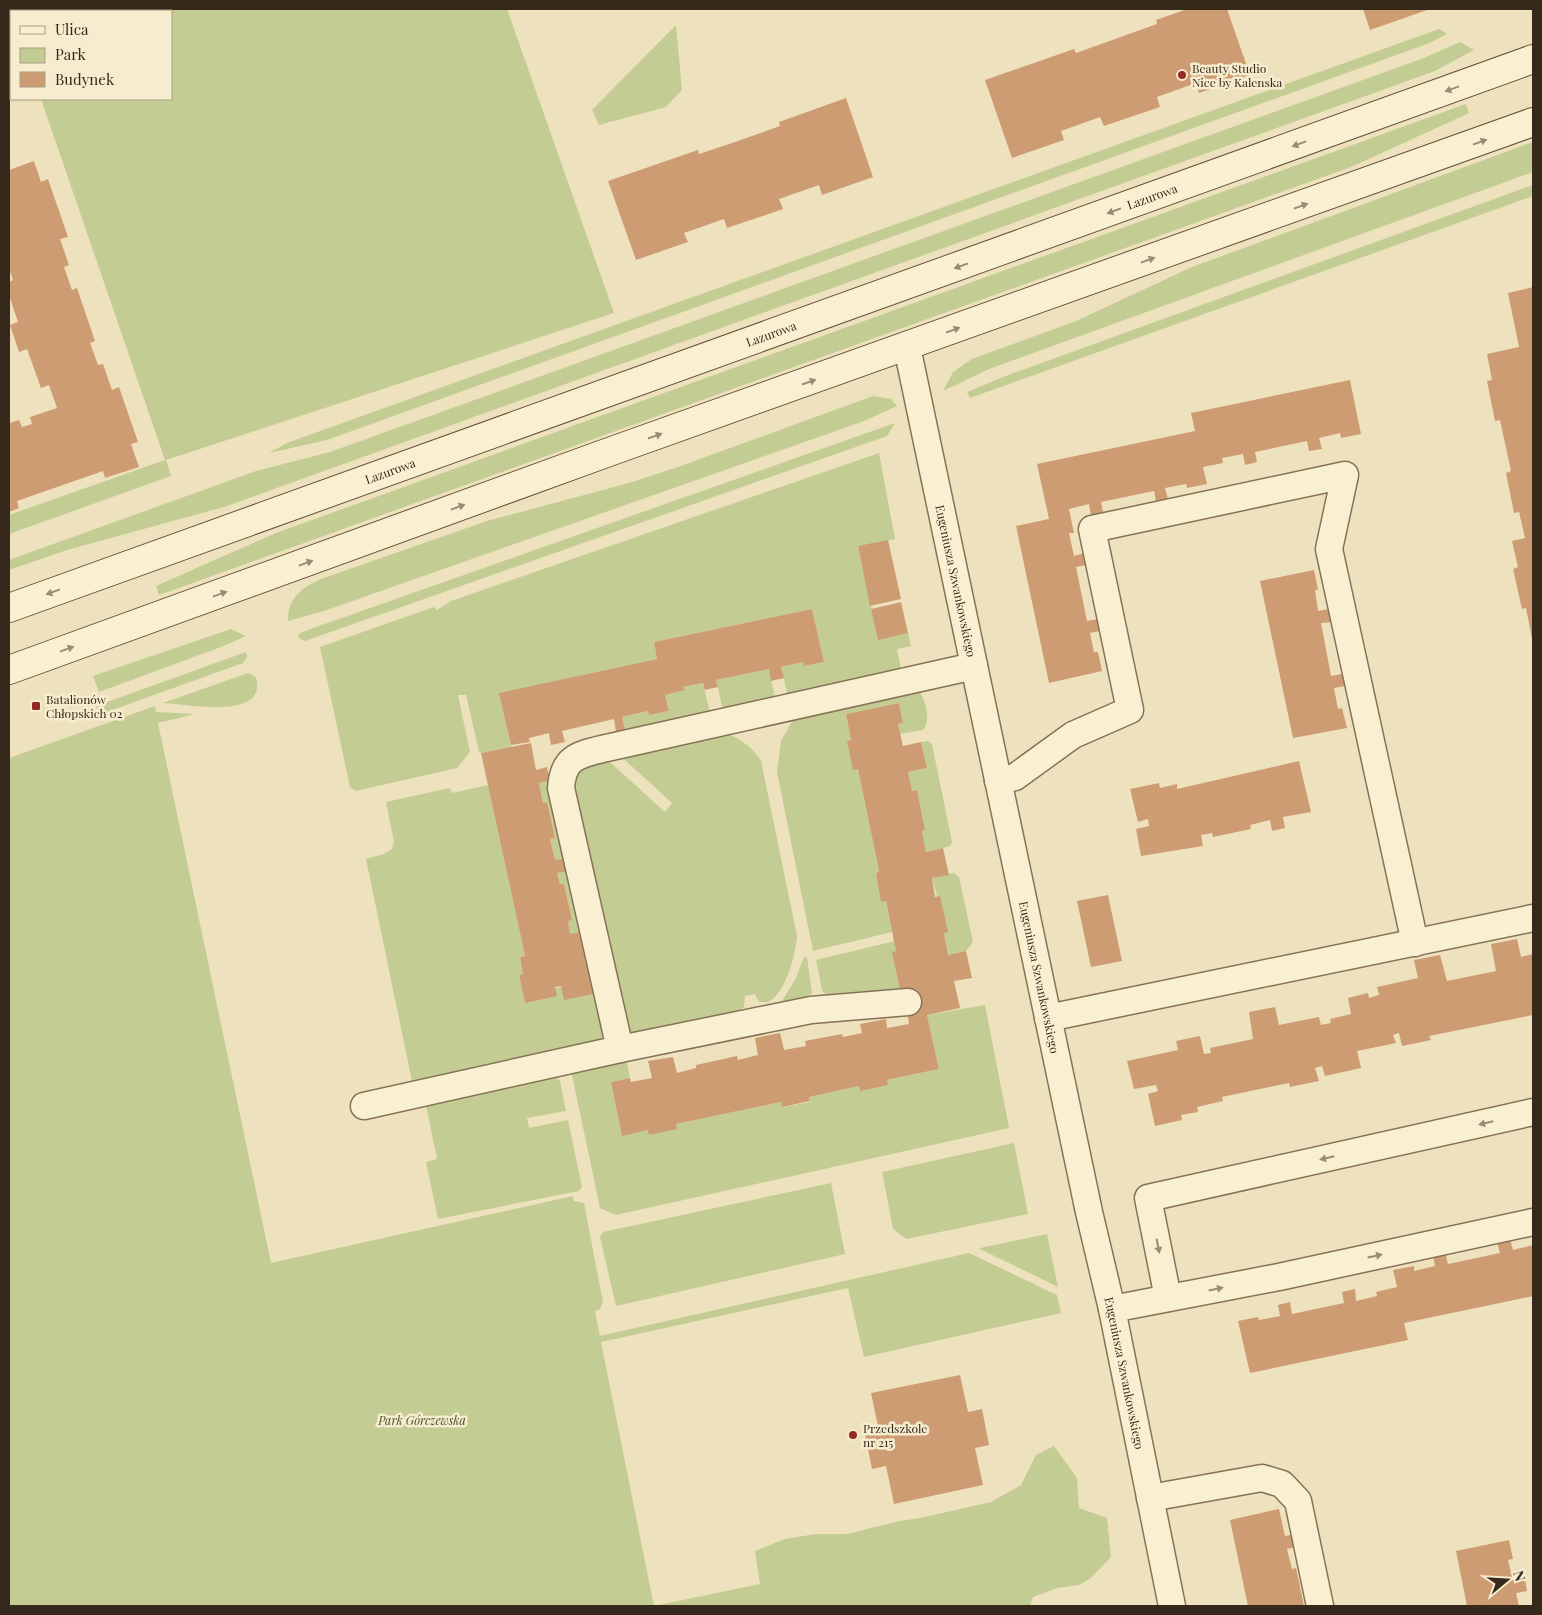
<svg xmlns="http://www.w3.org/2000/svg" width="1542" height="1615" font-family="'Playfair Display',serif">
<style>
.green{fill:#c3cc92}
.building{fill:#ce9c73}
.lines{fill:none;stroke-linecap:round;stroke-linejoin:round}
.street-casing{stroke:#877257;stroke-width:29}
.secondary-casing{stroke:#69533a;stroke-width:30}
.street{stroke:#f9efd1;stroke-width:26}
.secondary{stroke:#f9efd1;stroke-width:28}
.oneway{fill:#988c76}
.poi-dot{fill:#972926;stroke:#f6ecce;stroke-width:2}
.labels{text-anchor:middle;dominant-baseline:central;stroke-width:5;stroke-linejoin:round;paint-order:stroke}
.poi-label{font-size:12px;fill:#36291c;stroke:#f6ecce;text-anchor:start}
.street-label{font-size:12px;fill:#36291c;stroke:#f6ecce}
.park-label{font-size:12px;font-style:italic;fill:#455322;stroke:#f6ecce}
</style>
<rect width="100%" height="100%" fill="#eee2be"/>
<!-- green -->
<path class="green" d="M 10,9 L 507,9 L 614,313 L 166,460 L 171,476 L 9,534 L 9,515 L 165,460 L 41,99 L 171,99 L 171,11 L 11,13 Z
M 676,25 L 682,90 L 666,107 L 599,125 L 592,110 Z
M 1439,29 L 1447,34 L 1427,44 L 327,440 L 269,453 L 287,443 Z
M 1460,42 L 1474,50 L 1435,71 L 224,507 L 67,550 L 9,570 L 9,560 L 256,471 L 330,452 L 1424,58 Z
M 1466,104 L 1469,113 L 1351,167 L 159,595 L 156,586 L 276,533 Z
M 1533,142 L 1533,172 L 989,369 L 943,391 L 953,372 L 972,359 L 1076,321 L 1192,267 Z
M 1533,185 L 1533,196 L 970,398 L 967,392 L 1003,377 Z
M 873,396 L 891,399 L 897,406 L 864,421 L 327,610 L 288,621 C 288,598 301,588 321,579 L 487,521 L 629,483 L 678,467 Z
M 895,423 L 887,436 L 305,641 L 299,638 L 298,635 L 302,632 Z
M 879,453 L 895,539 L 858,547 L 878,639 L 908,633 L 911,646 L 897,649 L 902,673 L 788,697 L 781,667 L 803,662 L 805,666 L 824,662 L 812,609 L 654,642 L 657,659 L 500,693 L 511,747 L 481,753 L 479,751 L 466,695 L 458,695 L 470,752 L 457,768 L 356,791 L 350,787 L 320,647 L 434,607 L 437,610 L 451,601 Z
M 231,629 L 246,636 L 221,647 L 99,692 L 93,676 Z
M 246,652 L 247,657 L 243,663 L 104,713 L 97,710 L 96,706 Z
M 769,669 L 775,699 L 723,710 L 716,680 Z
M 248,673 L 256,677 C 268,721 188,704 163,703 Z
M 703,683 L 710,713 L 627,735 L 622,717 L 648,711 L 649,715 L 669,711 L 665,695 L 684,690 L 683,687 Z
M 916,687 C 925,697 932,719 923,730 L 900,734 L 898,724 L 903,722 L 899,703 L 846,714 L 851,740 L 847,741 L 858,769 L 879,871 L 876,874 L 881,902 L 886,901 L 892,932 L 813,951 L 777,772 L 781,741 L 795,716 Z
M 155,706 L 156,712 L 195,714 L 158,723 L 271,1263 L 573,1196 L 574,1201 L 584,1203 L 603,1302 L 600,1309 L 595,1311 L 600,1336 L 969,1253 L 1057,1295 L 1061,1313 L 864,1357 L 848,1288 L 601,1342 L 654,1606 L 760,1584 L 755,1551 L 785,1539 L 816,1534 L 847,1534 L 895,1522 L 925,1517 L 991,1502 L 1021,1485 L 1036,1455 L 1054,1446 L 1077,1478 L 1079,1508 L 1107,1518 L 1111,1557 L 1091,1578 L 1079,1585 L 1057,1588 L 1033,1597 L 1030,1606 L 10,1606 L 9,758 Z
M 727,733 C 741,740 753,747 761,761 L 797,936 C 795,956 786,993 768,1002 L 759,1002 L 755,994 L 745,996 L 744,1007 L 735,1014 L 636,1035 L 622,1027 L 570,782 L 580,760 L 601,754 L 665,812 L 672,803 L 614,750 Z
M 928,741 L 932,744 L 952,842 L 950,846 L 926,852 L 922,831 L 925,830 L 917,790 L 912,791 L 908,772 L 927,768 L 921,742 Z
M 550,780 L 572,856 L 555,860 L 550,839 L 555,838 L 547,802 L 543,803 L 539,783 Z
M 488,785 L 525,956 L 520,957 L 523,974 L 519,975 L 525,1002 C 559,984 555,984 593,994 L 579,932 L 570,934 L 568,921 L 572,920 L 564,884 L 560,884 L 557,873 L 574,869 L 605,1035 L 600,1040 L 413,1086 L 366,859 L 384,854 L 392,849 L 394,842 L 386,802 L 450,788 L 452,793 Z
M 954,873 L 959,877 L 973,942 L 966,951 L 948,955 L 944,933 L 947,932 L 932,878 Z
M 895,941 L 896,951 L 893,952 L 900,992 L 826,995 L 822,990 L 816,960 Z
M 804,957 L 807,957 L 812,993 L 806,998 L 781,1003 L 796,978 Z
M 985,1005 L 1009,1128 L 616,1215 L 600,1208 L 572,1075 L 578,1068 L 626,1057 L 630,1078 L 611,1082 L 622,1135 L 647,1130 L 649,1135 L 676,1124 L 781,1102 L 783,1107 L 810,1102 L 809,1097 L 939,1069 L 927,1015 Z
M 552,1073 L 560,1081 L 566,1111 L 527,1118 L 529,1128 L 568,1120 L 582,1187 L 579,1191 L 438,1219 L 426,1162 L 437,1159 L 426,1105 L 520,1085 L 520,1080 Z
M 1014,1143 L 1028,1214 L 906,1239 L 893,1229 L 882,1172 Z
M 831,1183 L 845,1254 L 616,1306 L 600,1237 L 603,1232 Z
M 1047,1234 L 1058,1287 L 980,1249 L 980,1248 Z"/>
<!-- building -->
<path class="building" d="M 1187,9 L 1227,9 L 1250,75 L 1199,93 L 1196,83 L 1157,97 L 1160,107 L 1104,126 L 1100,117 L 1061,131 L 1064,140 L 1012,158 L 985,80 L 1074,49 L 1076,53 L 1157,24 L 1156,20 Z
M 1363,9 L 1430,9 L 1370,30 Z
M 846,98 L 873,177 L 822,195 L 819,185 L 779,199 L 783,209 L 727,228 L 724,219 L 684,233 L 688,242 L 636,260 L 608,181 L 698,150 L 699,154 L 735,142 L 780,126 L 779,122 Z
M 34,161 L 41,182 L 48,179 L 68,237 L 60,239 L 69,265 L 64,267 L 72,290 L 77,288 L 95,341 L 90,343 L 98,365 L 103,364 L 112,390 L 119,387 L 138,442 L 131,444 L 139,467 L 105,478 L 103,471 L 17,501 L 19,508 L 9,512 L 9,423 L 19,420 L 22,427 L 32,424 L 30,417 L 57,408 L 49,385 L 41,388 L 27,349 L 19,352 L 10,325 L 18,322 L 9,295 L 9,282 L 13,280 L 9,268 L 9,170 Z
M 1533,287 L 1533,639 L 1532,639 L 1526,608 L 1522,609 L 1513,569 L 1518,567 L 1512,541 L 1525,538 L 1519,512 L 1514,513 L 1506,473 L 1511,471 L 1500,420 L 1495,421 L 1487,381 L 1492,380 L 1487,354 L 1519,347 L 1508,293 Z
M 1350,380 L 1361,434 L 1341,438 L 1340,433 L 1319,438 L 1322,449 L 1315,450 L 1309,451 L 1307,441 L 1255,452 L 1257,462 L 1245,465 L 1243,454 L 1222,458 L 1223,463 L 1203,467 L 1207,484 L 1187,488 L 1186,484 L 1165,488 L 1168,499 L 1156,501 L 1154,491 L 1101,502 L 1103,512 L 1091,515 L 1089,504 L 1069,509 L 1074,533 L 1069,533 L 1074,556 L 1084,553 L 1087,565 L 1076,567 L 1087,621 L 1098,619 L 1100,631 L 1090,633 L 1094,652 L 1098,652 L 1102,671 L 1049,683 L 1016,526 L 1049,519 L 1037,464 L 1195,431 L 1191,413 Z
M 888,540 L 901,599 L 870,606 L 858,546 Z
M 1314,570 L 1318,590 L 1315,590 L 1318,611 L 1329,609 L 1332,622 L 1321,623 L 1331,676 L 1342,674 L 1344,680 L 1345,686 L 1334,688 L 1338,709 L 1342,708 L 1347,728 L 1293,738 L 1260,581 Z
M 901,602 L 908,633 L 878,640 L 871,609 Z
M 812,609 L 824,662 L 804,666 L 803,662 L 781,667 L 784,678 L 771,681 L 769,669 L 716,680 L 718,687 L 705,690 L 703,683 L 683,687 L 685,690 L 665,695 L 669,711 L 649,715 L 648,711 L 622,717 L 625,729 L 616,732 L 614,719 L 562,731 L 565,742 L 551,745 L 549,733 L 529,738 L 530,742 L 511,745 L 499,693 L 657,659 L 654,642 Z
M 899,703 L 903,723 L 898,724 L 903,746 L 921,742 L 927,768 L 908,772 L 912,791 L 917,790 L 925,830 L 922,831 L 926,852 L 943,848 L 949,875 L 932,878 L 935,897 L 940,896 L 948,932 L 944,933 L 948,955 L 966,951 L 972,978 L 954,981 L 960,1008 L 927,1015 L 939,1069 L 887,1080 L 888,1085 L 860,1091 L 859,1086 L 809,1097 L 810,1101 L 782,1107 L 781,1102 L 676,1124 L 677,1129 L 649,1135 L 647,1130 L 622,1136 L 611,1082 L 630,1078 L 631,1082 L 652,1078 L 648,1061 L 673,1057 L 677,1073 L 696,1068 L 696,1065 L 737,1056 L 738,1060 L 758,1055 L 755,1038 L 780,1033 L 784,1050 L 806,1046 L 805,1041 L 842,1034 L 843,1037 L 862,1033 L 860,1024 L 886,1019 L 887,1028 L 909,1024 L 908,1017 L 910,1016 L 905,991 L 900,990 L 892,952 L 896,951 L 886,901 L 881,902 L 876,874 L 879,871 L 858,769 L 853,770 L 847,741 L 851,740 L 846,714 Z
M 531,743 L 536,770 L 547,767 L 550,780 L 539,783 L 543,803 L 547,802 L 555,838 L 550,839 L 555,860 L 566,858 L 569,871 L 557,873 L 560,884 L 564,884 L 572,920 L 568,921 L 570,934 L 579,932 L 593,994 L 564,1000 L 561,986 L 555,987 L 557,996 L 525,1003 L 519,975 L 523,974 L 520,957 L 525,956 L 481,753 Z
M 1299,761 L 1311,812 L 1283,817 L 1285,828 L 1272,831 L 1270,820 L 1250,825 L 1251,829 L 1213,837 L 1212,833 L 1201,835 L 1203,846 L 1141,856 L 1136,829 L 1149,826 L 1148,819 L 1138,822 L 1130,789 L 1159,783 L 1160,788 L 1177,784 L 1177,789 Z
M 1108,895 L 1122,961 L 1091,967 L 1077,901 Z
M 1517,939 L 1521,957 L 1533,954 L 1533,1015 L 1429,1036 L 1431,1040 L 1402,1046 L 1399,1033 L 1393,1035 L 1396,1043 L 1357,1051 L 1361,1068 L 1325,1076 L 1322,1066 L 1315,1068 L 1319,1081 L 1290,1087 L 1289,1083 L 1222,1097 L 1223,1101 L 1197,1107 L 1198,1112 L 1181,1115 L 1182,1120 L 1155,1126 L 1148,1094 L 1158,1091 L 1156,1085 L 1134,1089 L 1127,1061 L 1178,1050 L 1176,1041 L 1200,1036 L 1204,1054 L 1211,1053 L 1210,1048 L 1253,1039 L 1249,1012 L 1275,1007 L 1279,1025 L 1319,1017 L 1321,1025 L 1331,1023 L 1330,1019 L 1351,1014 L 1348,998 L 1368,993 L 1369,998 L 1379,995 L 1377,987 L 1418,978 L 1414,960 L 1440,955 L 1447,981 L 1496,971 L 1491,944 Z
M 1510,1239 L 1513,1250 L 1533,1245 L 1533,1296 L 1404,1323 L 1408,1340 L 1250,1373 L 1238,1321 L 1258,1317 L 1259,1320 L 1280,1316 L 1278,1305 L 1290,1302 L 1292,1314 L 1344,1303 L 1342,1292 L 1355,1289 L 1356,1301 L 1377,1296 L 1376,1292 L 1397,1287 L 1393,1270 L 1414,1266 L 1414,1271 L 1435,1266 L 1433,1255 L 1445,1252 L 1448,1264 L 1500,1253 L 1497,1242 Z
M 960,1375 L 968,1412 L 982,1409 L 989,1445 L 975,1448 L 983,1485 L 894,1504 L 886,1466 L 872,1469 L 865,1434 L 879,1431 L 871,1393 Z
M 1279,1509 L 1285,1536 L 1296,1534 L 1299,1546 L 1287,1549 L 1292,1569 L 1296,1568 L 1304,1606 L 1248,1606 L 1230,1520 Z
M 1509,1540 L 1513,1559 L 1508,1560 L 1513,1580 L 1525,1578 L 1527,1591 L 1516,1593 L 1519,1606 L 1467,1606 L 1456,1551 Z"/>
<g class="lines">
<defs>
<g id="street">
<path id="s1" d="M 907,347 L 1089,1212 L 1112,1309 L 1172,1606"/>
<path d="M 998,781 L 1015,777 L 1073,735 L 1130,710 L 1092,529 L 1345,475 L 1329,549 L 1415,943"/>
<path d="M 1048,1018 L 1533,918"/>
<path d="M 620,1049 L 811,1010 L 908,1002"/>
<path d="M 364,1106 L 620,1049 L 561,788 C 563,759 576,755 602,749 L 974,666"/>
<path d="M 1168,1298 L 1148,1198 L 1533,1112"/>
<path d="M 1112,1309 L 1279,1277 L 1533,1222"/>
<path d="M 1150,1498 L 1262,1478 L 1282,1484 L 1298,1501 L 1320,1606"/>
</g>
<g id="secondary">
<path id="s2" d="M 9,608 L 1533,59"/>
<path d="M 9,670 L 609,452 L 1533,122"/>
</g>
</defs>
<!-- street casing -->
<use href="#street" class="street-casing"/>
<!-- secondary casing -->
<use href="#secondary" class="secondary-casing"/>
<!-- street -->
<use href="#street" class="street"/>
<!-- secondary -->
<use href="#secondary" class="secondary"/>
</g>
<!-- one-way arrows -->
<defs><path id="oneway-solid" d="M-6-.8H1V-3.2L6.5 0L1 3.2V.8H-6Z" transform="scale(1.25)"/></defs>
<g class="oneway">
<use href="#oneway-solid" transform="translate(1452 89) rotate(160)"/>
<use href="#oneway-solid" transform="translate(1480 142) rotate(-20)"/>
<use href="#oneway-solid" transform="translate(1299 144) rotate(160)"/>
<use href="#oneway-solid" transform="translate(1301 206) rotate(-20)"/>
<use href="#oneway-solid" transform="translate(1114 211) rotate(160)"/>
<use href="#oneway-solid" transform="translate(1148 260) rotate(-20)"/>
<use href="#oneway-solid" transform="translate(961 266) rotate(160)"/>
<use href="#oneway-solid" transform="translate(953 330) rotate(-20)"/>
<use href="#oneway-solid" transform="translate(809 382) rotate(-19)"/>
<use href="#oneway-solid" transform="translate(655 436) rotate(-19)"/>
<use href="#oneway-solid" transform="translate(458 507) rotate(-20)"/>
<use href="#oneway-solid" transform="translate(306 563) rotate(-20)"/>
<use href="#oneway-solid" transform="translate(53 592) rotate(160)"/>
<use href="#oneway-solid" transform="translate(220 594) rotate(-20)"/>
<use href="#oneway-solid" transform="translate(67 649) rotate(-20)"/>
<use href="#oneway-solid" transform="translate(1486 1123) rotate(167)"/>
<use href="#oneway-solid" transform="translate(1327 1158) rotate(167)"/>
<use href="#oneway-solid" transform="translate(1158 1246) rotate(79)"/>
<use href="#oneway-solid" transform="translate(1375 1256) rotate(-12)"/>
<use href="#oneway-solid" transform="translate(1216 1289) rotate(-11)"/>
</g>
<!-- markers -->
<g class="poi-dot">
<circle cx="1182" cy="75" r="5"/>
<rect x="31" y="701" width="10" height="10" rx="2.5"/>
<circle cx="853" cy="1435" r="5"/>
</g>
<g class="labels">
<!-- poi labels -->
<g class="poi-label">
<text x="1192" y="68">Beauty Studio<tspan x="1192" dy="14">Nice by Kalenska</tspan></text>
<text x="46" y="699">Batalionów<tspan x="46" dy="14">Chłopskich 02</tspan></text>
<text x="863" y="1428">Przedszkole<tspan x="863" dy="14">nr 215</tspan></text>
</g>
<!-- street labels -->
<g class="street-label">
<text stroke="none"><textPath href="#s2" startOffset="1215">Lazurowa</textPath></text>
<text stroke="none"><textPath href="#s2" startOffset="810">Lazurowa</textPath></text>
<text stroke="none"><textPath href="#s2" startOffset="405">Lazurowa</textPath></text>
<text stroke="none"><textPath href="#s1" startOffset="239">Eugeniusza Szwankowskiego</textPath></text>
<text stroke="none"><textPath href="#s1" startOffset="644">Eugeniusza Szwankowskiego</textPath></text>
<text stroke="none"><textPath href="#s1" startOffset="1049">Eugeniusza Szwankowskiego</textPath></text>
</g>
<!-- park labels -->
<g class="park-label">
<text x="422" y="1420">Park Górczewska</text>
</g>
</g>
<!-- border -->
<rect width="1542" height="1615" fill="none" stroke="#36291c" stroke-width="20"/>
<!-- legend -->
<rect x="10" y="10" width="162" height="90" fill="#f6ecce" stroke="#a99e87"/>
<rect x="20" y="26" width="25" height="8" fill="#f9efd1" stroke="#a99e87"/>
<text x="55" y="35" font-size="15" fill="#36291c">Ulica</text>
<rect x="20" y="48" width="25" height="15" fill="#c3cc92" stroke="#a99e87"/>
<text x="55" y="60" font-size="15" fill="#36291c">Park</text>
<rect x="20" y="72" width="25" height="15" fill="#ce9c73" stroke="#a99e87"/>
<text x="55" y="85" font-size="15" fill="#36291c">Budynek</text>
<!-- north arrow -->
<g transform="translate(1507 1580) rotate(72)" stroke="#f6ecce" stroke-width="4" paint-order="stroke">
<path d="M0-4L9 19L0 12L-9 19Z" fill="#36291c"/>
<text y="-8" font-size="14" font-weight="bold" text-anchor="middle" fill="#36291c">N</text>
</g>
</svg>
